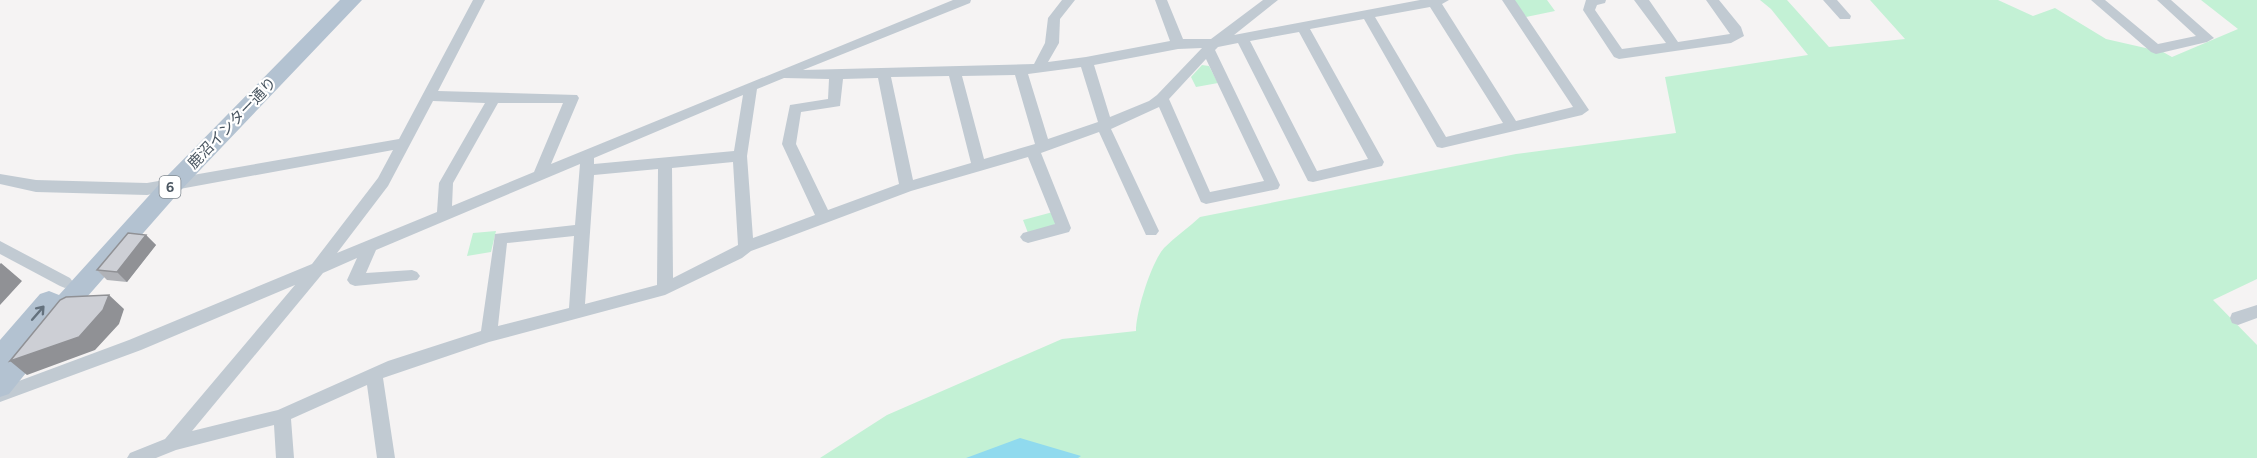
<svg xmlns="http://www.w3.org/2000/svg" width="2257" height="458" font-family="Figtree,'Noto Sans JP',sans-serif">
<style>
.green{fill:#c3f1d5}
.water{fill:#90daee}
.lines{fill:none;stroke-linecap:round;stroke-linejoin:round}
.minor{fill:#c1cad2;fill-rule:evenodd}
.primary{fill:#b3c2d1;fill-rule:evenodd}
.wall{fill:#b0b2b7}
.shaded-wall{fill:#909195}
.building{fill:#cdcfd5;stroke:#909195;stroke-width:1.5}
.oneway{stroke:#64717d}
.labels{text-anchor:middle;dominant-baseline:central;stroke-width:4.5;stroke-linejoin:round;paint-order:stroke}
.shield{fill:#fff;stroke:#808990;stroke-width:1.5}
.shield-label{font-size:14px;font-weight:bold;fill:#4a5661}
.street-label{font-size:15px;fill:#4a5661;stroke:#fff}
</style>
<rect width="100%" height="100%" fill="#f5f3f3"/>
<!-- green -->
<path class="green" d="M 1514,0 L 1547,0 L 1555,11 L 1526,17 Z
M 1760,0 L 1787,0 L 1829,47 L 1905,39 L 1870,0 L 1998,0 L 2033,16 L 2055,8 L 2106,39 L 2163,52 L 2172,57 L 2238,29 L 2201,0 L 2257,0 L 2257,279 L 2213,300 L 2257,345 L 2257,458 L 820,458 L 887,415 L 1062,339 L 1136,331 C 1136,312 1151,263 1164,248 C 1175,237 1188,228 1200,217 L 1516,154 L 1676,133 L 1665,77 L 1808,55 L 1771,9 Z
M 1202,65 L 1209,66 L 1218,83 L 1196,87 L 1191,77 Z
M 1053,212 L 1057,221 L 1052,227 L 1028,233 L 1023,220 Z
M 496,231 L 491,252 L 467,256 L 473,233 Z"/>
<!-- water -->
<path class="water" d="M 1020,438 L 1081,456 L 1078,458 L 966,458 Z"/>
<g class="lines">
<!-- minor -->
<path class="minor" d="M 473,0 L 485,0 L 438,91 L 577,95 L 579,98 L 551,164 L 953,0 L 971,0 L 970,3 L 803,70 L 1034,64 L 1045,43 L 1048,18 L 1062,0 L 1075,0 L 1060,19 L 1059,43 L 1048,62 L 1086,57 L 1170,41 L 1155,0 L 1167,0 L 1183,39 L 1211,39 L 1263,0 L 1278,0 L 1234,35 L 1420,0 L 1449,0 L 1442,4 L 1516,121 L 1573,107 L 1502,0 L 1515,0 L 1589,110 L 1582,115 L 1442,148 L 1437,147 L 1364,19 L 1310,29 L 1384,162 L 1382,166 L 1313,182 L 1308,181 L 1238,43 L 1218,47 L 1215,50 L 1280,185 L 1278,189 L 1206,204 L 1201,202 L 1159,107 L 1111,129 L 1159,231 L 1156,235 L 1146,235 L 1099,132 L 1041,153 L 1071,228 L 1069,232 L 1028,243 L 1023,241 L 1020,237 L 1023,233 L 1055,224 L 1028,157 L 911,191 L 751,251 L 742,258 L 665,295 L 489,342 L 383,378 L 395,458 L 377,458 L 367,385 L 291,419 L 294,458 L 276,458 L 274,425 L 176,450 L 156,458 L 127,458 L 130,453 L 165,439 L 295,285 L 141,350 L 0,402 L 0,388 L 129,340 L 312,264 L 378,178 L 393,150 L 147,195 L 36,192 L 0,184 L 0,174 L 36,180 L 147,183 L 399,139 ZM 1430,7 L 1503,123 L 1446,137 L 1375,17 ZM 1299,32 L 1368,159 L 1317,171 L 1250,41 ZM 1202,48 L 1157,95 L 1149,101 L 1110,117 L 1094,65 L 1178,49 ZM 1206,59 L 1264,181 L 1210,192 L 1169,99 ZM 1081,67 L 1098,122 L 1048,139 L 1028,74 ZM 1015,75 L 1035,144 L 984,159 L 962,76 ZM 949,76 L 971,163 L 913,180 L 891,77 ZM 784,78 L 829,79 L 828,99 L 790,105 L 782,144 L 815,215 L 753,238 L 747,156 L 757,89 ZM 878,78 L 899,184 L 828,210 L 796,144 L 801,112 L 840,106 L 843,79 ZM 743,95 L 734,151 L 594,164 L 594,158 ZM 433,101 L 485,103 L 439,183 L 437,212 L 337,253 L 388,186 ZM 498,103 L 563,103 L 534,172 L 452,206 L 453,183 ZM 733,162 L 738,245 L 673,278 L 672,168 ZM 580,164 L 575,225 L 495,234 L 481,331 L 388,361 L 278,410 L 192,431 L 323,273 L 357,258 L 347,280 L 350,284 L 355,286 L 417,280 L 420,276 L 417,272 L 412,270 L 366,273 L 376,250 ZM 658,169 L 657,285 L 585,304 L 594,175 ZM 574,236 L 569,308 L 498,326 L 507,243 Z
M 1586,0 L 1606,0 L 1605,3 L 1597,5 L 1595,10 L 1622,49 L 1666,43 L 1634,0 L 1649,0 L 1678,42 L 1730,34 L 1706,0 L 1719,0 L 1741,27 L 1744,36 L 1731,43 L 1619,59 L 1614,57 L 1583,10 Z
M 1823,0 L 1837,0 L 1851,16 L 1850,19 L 1840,19 Z
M 2091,0 L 2105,0 L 2158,44 L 2196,36 L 2157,0 L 2171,0 L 2214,38 L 2207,42 L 2156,54 L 2151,52 Z
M 0,241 L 70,278 L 73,282 L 70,286 L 65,288 L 60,286 L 0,254 Z
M 2257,305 L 2257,318 L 2238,325 L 2232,323 L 2230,318 L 2232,313 Z"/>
<!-- primary -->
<path class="primary" d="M 340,0 L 362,0 L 181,190 L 87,297 L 9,394 L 0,397 L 0,340 L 40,294 L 49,291 L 59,295 L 165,178 Z"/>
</g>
<!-- wall -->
<path class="wall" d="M 146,235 L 156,245 L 127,282 L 107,280 L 97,270 Z"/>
<!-- shaded-wall -->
<path class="shaded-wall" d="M 146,235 L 156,245 L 127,282 L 117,272 Z
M 1,263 L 22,281 L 0,305 L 0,264 Z
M 109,295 L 124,309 L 119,324 L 95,350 L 27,375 L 10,361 Z"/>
<!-- building -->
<path class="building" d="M 128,233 L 146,235 L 117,272 L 97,270 Z
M 109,295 L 103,310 L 79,337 L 10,361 L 60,300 L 66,297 Z"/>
<!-- one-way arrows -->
<defs><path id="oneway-shaft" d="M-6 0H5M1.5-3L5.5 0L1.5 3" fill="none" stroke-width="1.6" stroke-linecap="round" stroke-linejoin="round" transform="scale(1.5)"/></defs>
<use class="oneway" href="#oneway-shaft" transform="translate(38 313) rotate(-49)"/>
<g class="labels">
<!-- shield labels -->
<rect class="shield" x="159.5" y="176" width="21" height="22" rx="4.5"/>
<g class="shield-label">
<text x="170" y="187">6</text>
</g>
<!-- street labels -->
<g class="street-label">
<text transform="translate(232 123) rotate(-46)">鹿沼インター通り</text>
</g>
</g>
</svg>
